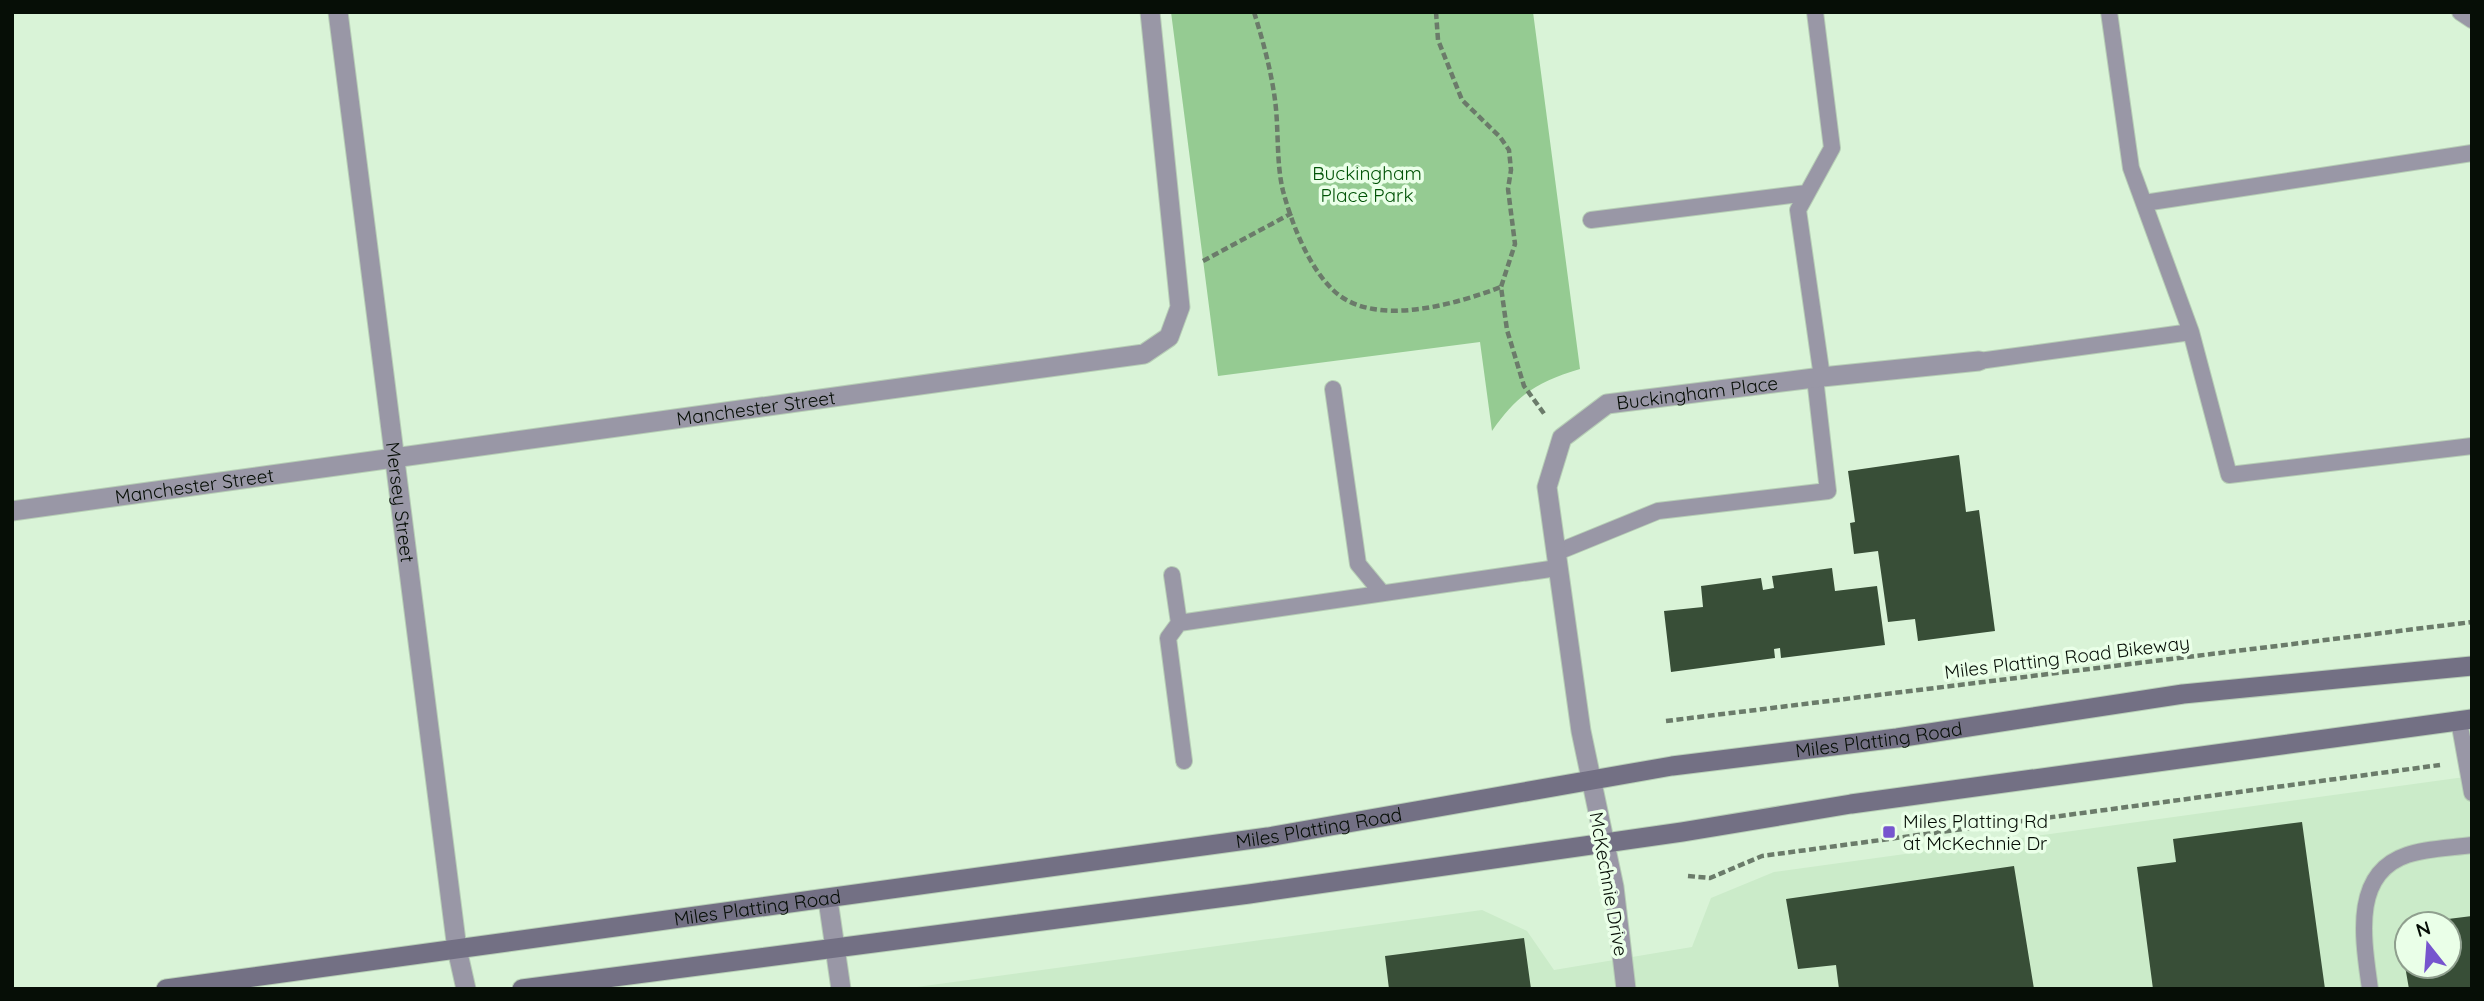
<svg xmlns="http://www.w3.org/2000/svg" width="2484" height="1001" font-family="Quicksand,sans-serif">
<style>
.built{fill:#cbebc9;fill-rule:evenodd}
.green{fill:#95cb92}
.building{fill:#384e37}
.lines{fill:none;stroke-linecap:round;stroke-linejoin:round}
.service-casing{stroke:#b7ceb6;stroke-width:18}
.minor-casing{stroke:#b7ceb6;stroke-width:21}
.secondary-casing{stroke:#b7ceb6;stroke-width:21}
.path{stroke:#6b7b6a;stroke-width:4.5;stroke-dasharray:7 3.5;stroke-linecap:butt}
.service{stroke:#9997a6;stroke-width:16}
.minor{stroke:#9997a6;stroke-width:19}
.secondary{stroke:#737084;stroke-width:19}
.poi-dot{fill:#7655ce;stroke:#eaffe8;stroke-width:2.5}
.labels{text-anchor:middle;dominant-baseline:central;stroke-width:7;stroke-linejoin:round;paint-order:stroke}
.park-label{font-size:19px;fill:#005306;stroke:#eaffe8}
.street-label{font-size:19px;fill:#060e06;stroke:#eaffe8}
.poi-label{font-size:19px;fill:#060e06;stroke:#eaffe8;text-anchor:start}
</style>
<rect width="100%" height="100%" fill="#d9f3d7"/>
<!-- built -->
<path class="built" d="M 2472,776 L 2472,989 L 902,989 L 1482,910 L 1527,931 L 1554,970 L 1692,947 L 1711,898 L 1774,872 ZM 2407,924 L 2449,924 L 2449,966 L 2407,966 Z"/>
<!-- green -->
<path class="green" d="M 1171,12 L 1533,12 L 1580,369 C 1537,382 1518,394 1492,431 L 1480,342 L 1218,376 Z"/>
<!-- building -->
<path class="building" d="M 1959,455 L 1966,512 L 1979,510 L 1995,631 L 1918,641 L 1915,619 L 1888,622 L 1878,551 L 1854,554 L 1850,523 L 1855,522 L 1848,471 Z
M 1832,568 L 1835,591 L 1877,586 L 1885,645 L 1781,658 L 1780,648 L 1774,649 L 1775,658 L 1671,672 L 1664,611 L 1703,607 L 1701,586 L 1761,578 L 1763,590 L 1774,588 L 1772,576 Z
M 2302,822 L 2325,989 L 2153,989 L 2137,867 L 2176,862 L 2173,839 Z
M 2014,866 L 2034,989 L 1839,989 L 1836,965 L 1798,969 L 1786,899 Z
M 2472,916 L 2472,989 L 2409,989 L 2405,966 L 2449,966 L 2449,924 L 2424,922 Z
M 2407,925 L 2407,966 L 2405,966 L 2400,926 Z
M 1524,938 L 1531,989 L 1389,989 L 1385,956 Z"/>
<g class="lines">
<defs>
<path id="service" d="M 1815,12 L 1832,148 L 1798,210 L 1822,377
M 2109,12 L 2131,168 L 2191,332
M 2460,12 L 2472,20
M 2144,203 L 2472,153
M 1591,220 L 1807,193
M 1979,361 L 2191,332 L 2229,475 L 2472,446
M 1333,389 L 1358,564 L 1382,593
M 1555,553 L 1658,511 L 1828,491 L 1815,378
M 1172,575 L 1179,623
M 2459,721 L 2472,793
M 1184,761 L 1168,638 L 1179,623 L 1557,568
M 2370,989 C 2364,943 2350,874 2407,855 C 2427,848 2451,848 2472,845"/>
<g id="minor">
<path id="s1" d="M 338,12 L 457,949 L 466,989"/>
<path id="s2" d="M 12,511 L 1144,354 L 1169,337 L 1180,307 L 1150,12"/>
<path d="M 828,900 L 841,989"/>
<path id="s3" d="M 1626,989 L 1614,887 L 1581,731 L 1547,487 L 1562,438 L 1607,404 L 1822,377 L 1979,361"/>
</g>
<g id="secondary">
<path id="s4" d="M 166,989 L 1268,837 L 1672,766 L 1897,738 L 2183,694 L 2472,666"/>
<path d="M 522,989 L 1249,894 L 1682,832 L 1851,804 L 2472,719"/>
</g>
</defs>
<!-- service casing -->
<use href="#service" class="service-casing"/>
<!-- minor casing -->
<use href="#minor" class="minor-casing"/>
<!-- secondary casing -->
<use href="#secondary" class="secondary-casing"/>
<!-- path -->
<path class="path" d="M 1254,12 C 1263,41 1271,70 1275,100 C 1279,130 1276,162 1283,191 C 1292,224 1308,266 1333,290 C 1373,329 1456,304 1501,287
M 1436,12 L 1438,40 L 1462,100 L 1500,137 L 1509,150 L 1511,170 L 1508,189 L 1515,244 L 1501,287 L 1507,330 L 1524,386 L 1545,415
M 1203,261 L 1292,213
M 1666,721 L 2472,622
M 1688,876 L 1710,878 L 1762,856 L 2440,765"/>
<!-- service -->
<use href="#service" class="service"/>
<!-- minor -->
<use href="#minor" class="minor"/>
<!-- secondary -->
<use href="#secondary" class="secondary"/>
</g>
<!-- markers -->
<rect class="poi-dot" x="1882" y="825" width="14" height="14" rx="3.5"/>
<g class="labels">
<!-- park labels -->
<g class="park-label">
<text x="1367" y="173">Buckingham<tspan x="1367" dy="22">Place Park</tspan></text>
</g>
<!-- street labels -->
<g class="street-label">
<text stroke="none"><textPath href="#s3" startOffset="707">Buckingham Place</textPath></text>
<text stroke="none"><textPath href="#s2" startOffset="751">Manchester Street</textPath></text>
<text stroke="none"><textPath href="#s2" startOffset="184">Manchester Street</textPath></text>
<text stroke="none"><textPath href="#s1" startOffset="494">Mersey Street</textPath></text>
<text transform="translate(2067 657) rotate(-7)">Miles Platting Road Bikeway</text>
<text stroke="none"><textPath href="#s4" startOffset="1731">Miles Platting Road</textPath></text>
<text stroke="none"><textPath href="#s4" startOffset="1164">Miles Platting Road</textPath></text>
<text transform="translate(1609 884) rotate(80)">McKechnie Drive</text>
<text stroke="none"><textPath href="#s4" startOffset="597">Miles Platting Road</textPath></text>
</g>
<!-- poi labels -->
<g class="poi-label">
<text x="1903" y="821">Miles Platting Rd<tspan x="1903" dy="22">at McKechnie Dr</tspan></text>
</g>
</g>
<!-- border -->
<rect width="2484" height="1001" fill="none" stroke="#060e06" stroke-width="28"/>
<!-- north arrow -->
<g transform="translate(2428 945) rotate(343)"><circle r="33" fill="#eaffe8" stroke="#8f9f8e" stroke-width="2"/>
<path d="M0-5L12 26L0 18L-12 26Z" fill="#7655ce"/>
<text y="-10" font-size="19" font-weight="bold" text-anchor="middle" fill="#060e06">N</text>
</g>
</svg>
